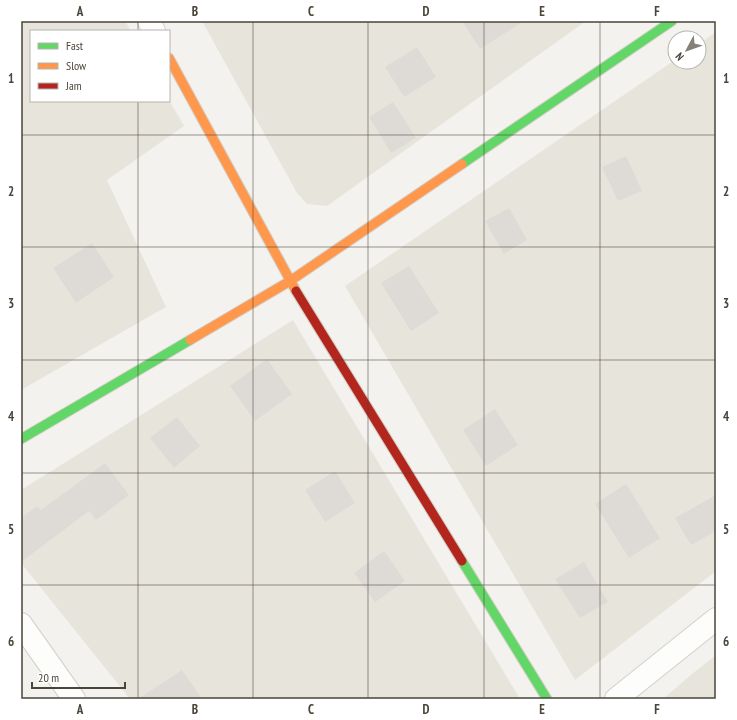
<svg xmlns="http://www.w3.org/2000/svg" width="737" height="720" font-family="'PT Sans Narrow',sans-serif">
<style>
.residential{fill:#e7e4dc}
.building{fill:#dedbd6}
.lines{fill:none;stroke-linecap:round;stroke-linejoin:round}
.street-casing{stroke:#d2d0cb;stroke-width:24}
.fast-casing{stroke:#d3cfc5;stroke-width:11}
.slow-casing{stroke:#d3cfc5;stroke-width:11}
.jam-casing{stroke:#d3cfc5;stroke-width:11}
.street{stroke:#fdfdfc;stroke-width:22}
.fast{stroke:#63d668;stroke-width:9}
.slow{stroke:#ff974d;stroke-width:9}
.jam{stroke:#b3261e;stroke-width:9}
.grid{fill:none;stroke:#4b4439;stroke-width:1;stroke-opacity:0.55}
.neatline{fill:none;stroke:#4b4439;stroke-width:1.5}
.grid-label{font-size:13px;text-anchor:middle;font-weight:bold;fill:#4b4439}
</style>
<rect width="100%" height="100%" fill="#f4f2ee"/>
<!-- residential -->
<path class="residential" d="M 21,21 L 125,21 L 131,31 L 31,31 L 31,101 L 169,101 L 169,100 L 184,126 L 107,180 L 166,307 L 21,390 Z
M 202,21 L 586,21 L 327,206 L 307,204 L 297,193 Z
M 716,32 L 716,571 L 575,680 L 345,286 L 675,60 L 675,62 L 699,62 L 699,44 Z
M 293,320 L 520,699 L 130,699 L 21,563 L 21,490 Z
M 716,655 L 716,699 L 663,699 L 692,674 Z"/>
<!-- building -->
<path class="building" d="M 462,21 L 524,21 L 480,49 Z
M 417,47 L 436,77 L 404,97 L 385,67 Z
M 393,102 L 416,138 L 391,153 L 369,117 Z
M 626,156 L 642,191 L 618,201 L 602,167 Z
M 509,208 L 527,240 L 504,254 L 485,221 Z
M 92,243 L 114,277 L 76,303 L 53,268 Z
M 409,266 L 439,313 L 411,331 L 381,283 Z
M 267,359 L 292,394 L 255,421 L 230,386 Z
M 495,409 L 518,445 L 486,466 L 463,430 Z
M 177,417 L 200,446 L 174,468 L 150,438 Z
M 105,463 L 129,495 L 96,520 L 89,511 L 21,562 L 21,518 L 37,506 L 41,510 Z
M 335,471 L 355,503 L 325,522 L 305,490 Z
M 626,484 L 660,538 L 629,558 L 595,504 Z
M 716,495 L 716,531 L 691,545 L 675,518 Z
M 384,551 L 405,581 L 375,602 L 354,573 Z
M 584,562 L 608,602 L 580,618 L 555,579 Z
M 182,670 L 202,699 L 138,699 Z"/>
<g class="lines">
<defs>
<path id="street" d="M 149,21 L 154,31
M 21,624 L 74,699
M 616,699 L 716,619"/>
<path id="fast" d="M 462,164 L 672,21
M 21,439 L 190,340
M 462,561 L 547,699"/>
<path id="slow" d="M 169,58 L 296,291
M 190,340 L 290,281 L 462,164"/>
<path id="jam" d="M 296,291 L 462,561"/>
</defs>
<!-- street casing -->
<use href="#street" class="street-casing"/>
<!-- fast casing -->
<use href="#fast" class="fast-casing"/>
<!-- slow casing -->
<use href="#slow" class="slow-casing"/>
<!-- jam casing -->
<use href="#jam" class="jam-casing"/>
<!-- street -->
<use href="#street" class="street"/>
<!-- fast -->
<use href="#fast" class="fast"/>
<!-- slow -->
<use href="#slow" class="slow"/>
<!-- jam -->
<use href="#jam" class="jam"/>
</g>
<!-- grid -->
<path class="grid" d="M 138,21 L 138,31M 253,21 L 253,699M 368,21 L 368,699M 484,21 L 484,699M 600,21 L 600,699M 138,101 L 138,699M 21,135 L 716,135M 21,247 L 716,247M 21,360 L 716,360M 21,473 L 716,473M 21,585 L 716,585"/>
<!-- border -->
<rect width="737" height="720" fill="none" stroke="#ffffff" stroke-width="44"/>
<!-- legend -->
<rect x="30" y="30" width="140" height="72" fill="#ffffff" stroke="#b7b4b0"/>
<rect x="38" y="43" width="20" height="6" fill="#63d668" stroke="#b7b4b0"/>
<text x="66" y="50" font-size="12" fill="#4b4439">Fast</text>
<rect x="38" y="63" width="20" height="6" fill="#ff974d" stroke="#b7b4b0"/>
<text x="66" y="70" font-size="12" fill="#4b4439">Slow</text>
<rect x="38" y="83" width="20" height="6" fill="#b3261e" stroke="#b7b4b0"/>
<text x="66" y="90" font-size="12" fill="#4b4439">Jam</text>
<!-- north arrow -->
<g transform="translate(687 50) rotate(229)"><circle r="19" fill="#ffffff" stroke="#b7b4b0"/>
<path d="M0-3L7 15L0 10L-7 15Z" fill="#868178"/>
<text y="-6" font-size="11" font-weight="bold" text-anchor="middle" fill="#4b4439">N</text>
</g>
<!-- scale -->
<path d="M32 682v6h93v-6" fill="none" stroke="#4b4439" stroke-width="2"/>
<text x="38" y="682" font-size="12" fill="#4b4439" stroke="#ffffff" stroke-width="3" paint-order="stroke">20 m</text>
<rect x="22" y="22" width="693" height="676" class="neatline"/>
<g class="grid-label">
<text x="80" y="16">A</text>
<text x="195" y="16">B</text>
<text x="311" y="16">C</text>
<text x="426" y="16">D</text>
<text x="542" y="16">E</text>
<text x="657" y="16">F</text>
<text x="11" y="83">1</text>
<text x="726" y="83">1</text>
<text x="11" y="196">2</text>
<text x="726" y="196">2</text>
<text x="11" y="308">3</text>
<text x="726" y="308">3</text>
<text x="11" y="421">4</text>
<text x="726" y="421">4</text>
<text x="11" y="534">5</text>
<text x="726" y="534">5</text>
<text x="11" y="646">6</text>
<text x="726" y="646">6</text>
<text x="80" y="714">A</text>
<text x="195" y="714">B</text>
<text x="311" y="714">C</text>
<text x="426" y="714">D</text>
<text x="542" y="714">E</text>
<text x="657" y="714">F</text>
</g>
</svg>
